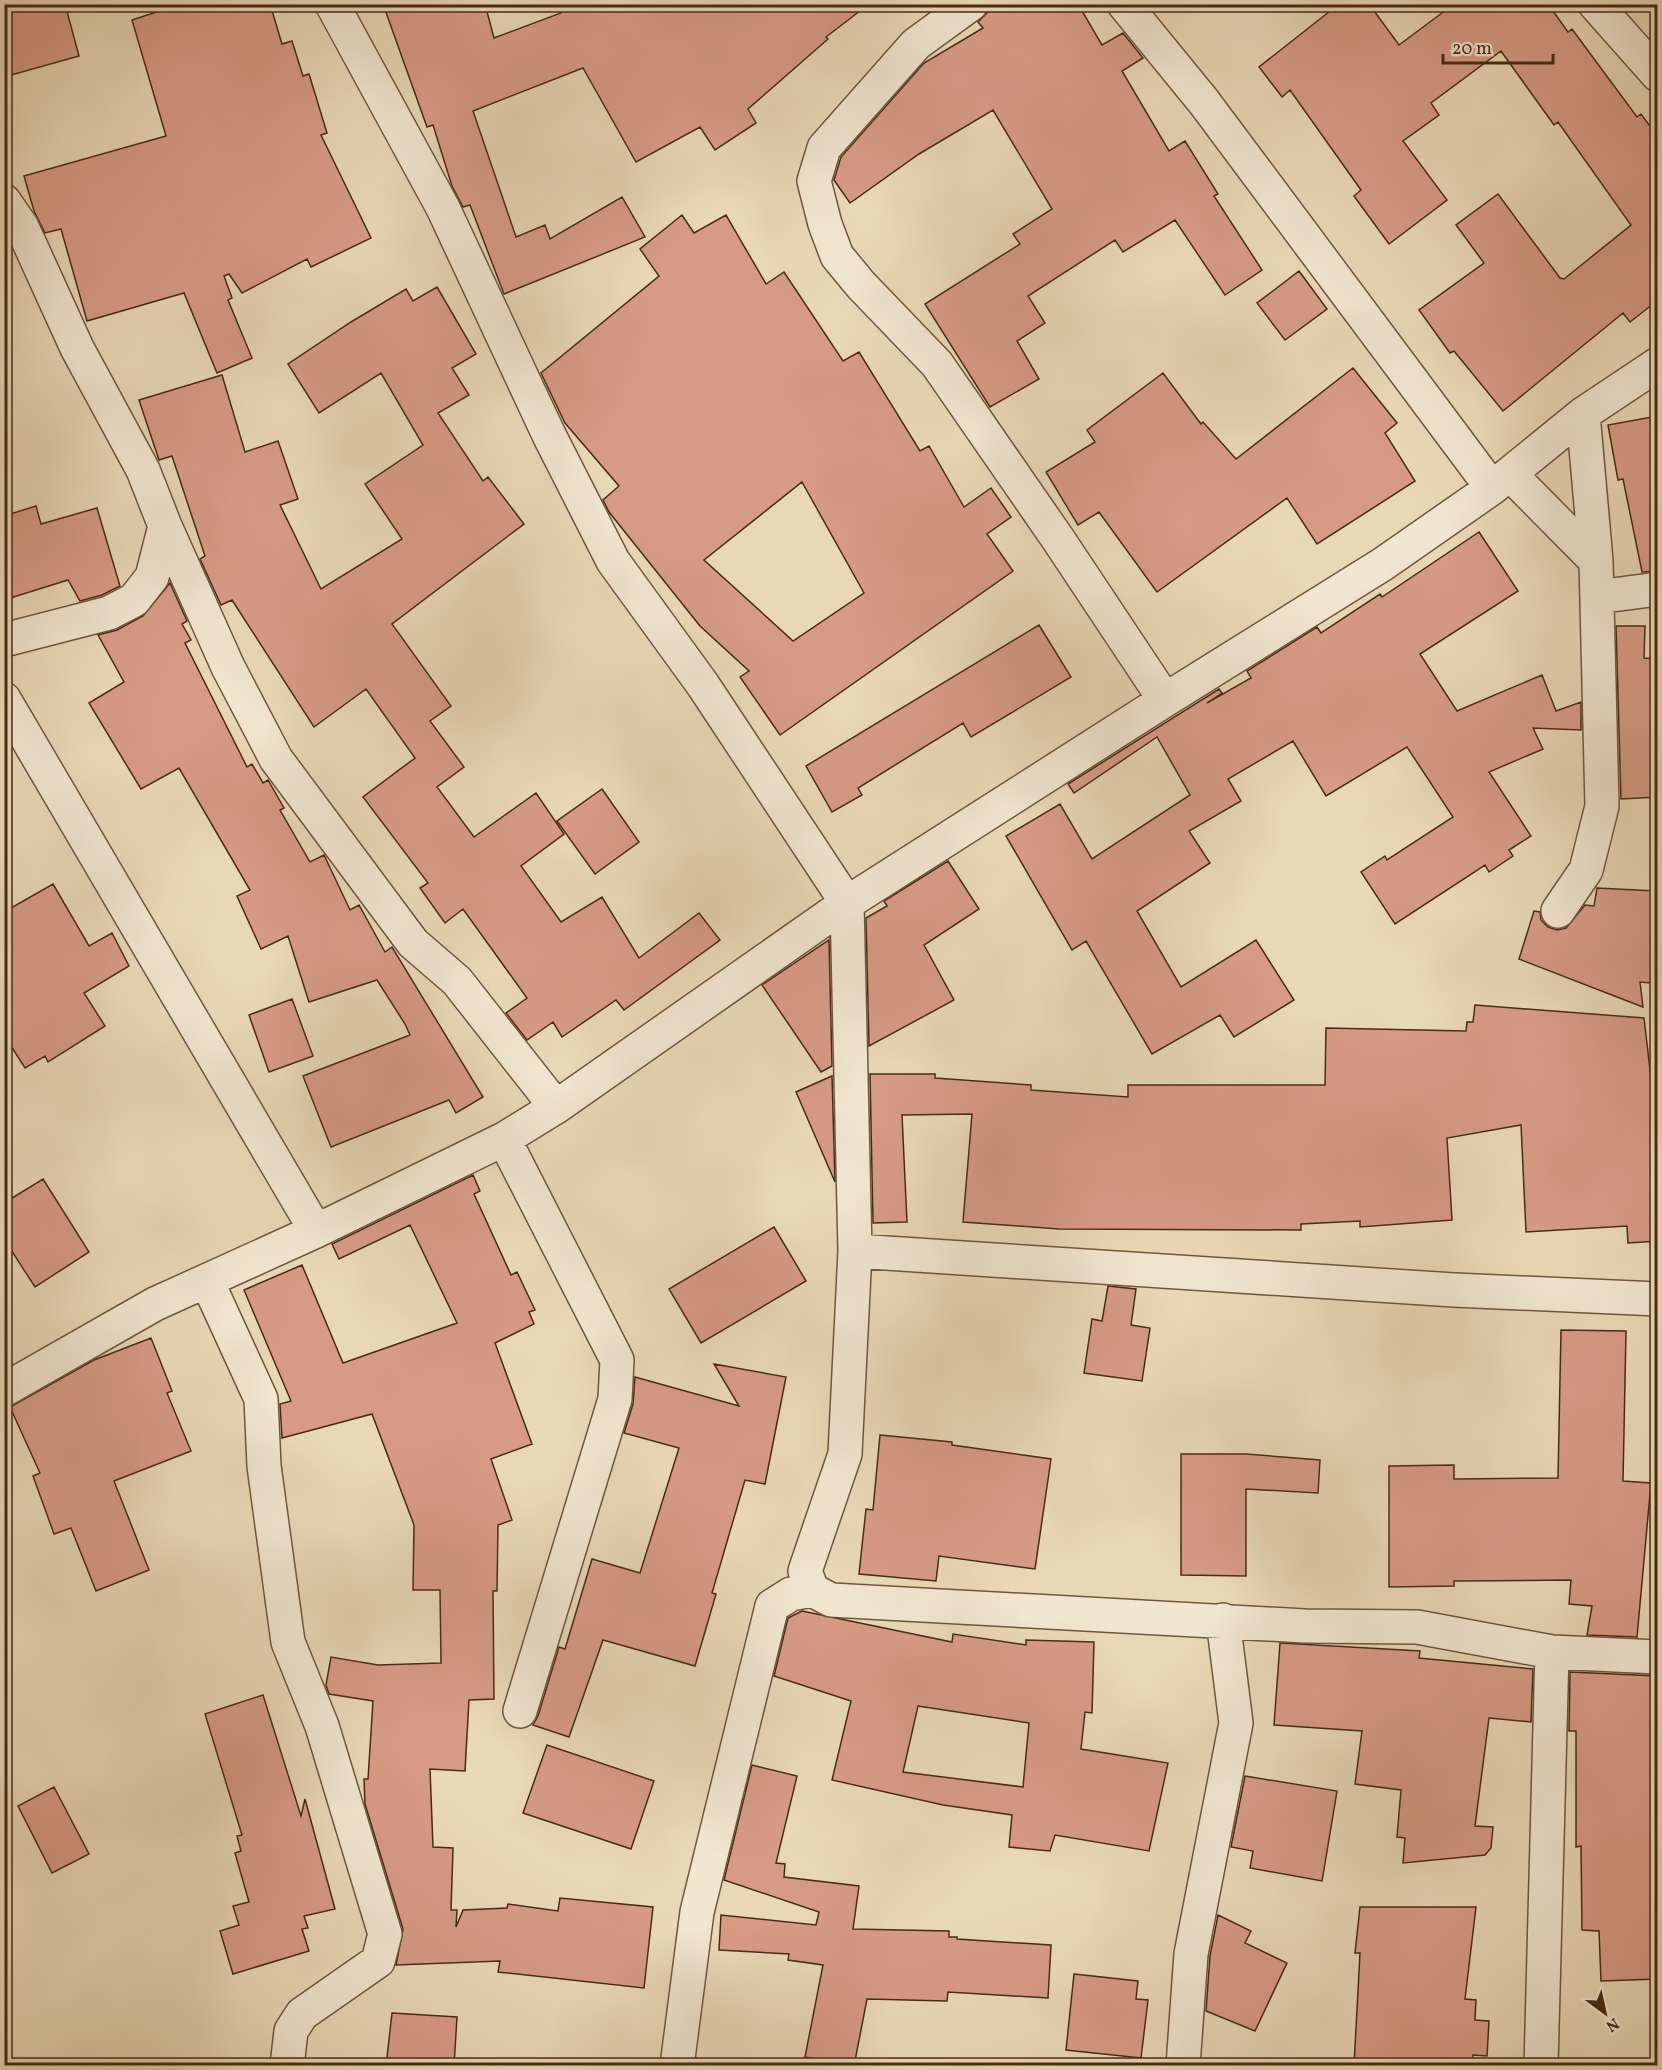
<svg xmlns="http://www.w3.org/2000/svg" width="1662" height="2070" font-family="Vollkorn,serif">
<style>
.building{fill:#d79b85;stroke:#482a17;stroke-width:1.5;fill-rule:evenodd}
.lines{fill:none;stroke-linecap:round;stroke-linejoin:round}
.street-casing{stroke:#70563f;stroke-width:36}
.street{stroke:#f1e6d0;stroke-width:33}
</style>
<rect width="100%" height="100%" fill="#e9d8b6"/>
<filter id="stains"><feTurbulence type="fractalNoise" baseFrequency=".00333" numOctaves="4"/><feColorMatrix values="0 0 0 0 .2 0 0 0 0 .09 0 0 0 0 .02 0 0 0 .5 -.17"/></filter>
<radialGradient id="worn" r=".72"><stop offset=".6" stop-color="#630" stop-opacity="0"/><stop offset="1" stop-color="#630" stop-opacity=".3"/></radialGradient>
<!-- building -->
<path class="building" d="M 24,4 L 65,4 L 79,56 L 4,77 L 4,10 Z
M 181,4 L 270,4 L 282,44 L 292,41 L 303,76 L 309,74 L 327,133 L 321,135 L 371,238 L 311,267 L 307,259 L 242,293 L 229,274 L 224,276 L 232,298 L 228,300 L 252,358 L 217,373 L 184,293 L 87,321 L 61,229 L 45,233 L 34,211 L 24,176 L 166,136 L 132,20 Z
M 383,4 L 485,4 L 494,38 L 561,13 L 555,4 L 869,4 L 826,37 L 828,39 L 748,109 L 756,123 L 715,150 L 700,127 L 636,162 L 583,68 L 473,111 L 516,237 L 545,225 L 550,239 L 622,197 L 645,237 L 504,294 L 470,205 L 463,207 L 452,186 L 433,125 L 427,127 Z
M 989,4 L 1078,4 L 1102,45 L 1123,33 L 1143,58 L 1122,71 L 1169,151 L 1185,141 L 1218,194 L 1214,196 L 1262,270 L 1225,295 L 1175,220 L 1123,252 L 1115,240 L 1028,296 L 1045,323 L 1017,341 L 1039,379 L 990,407 L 925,304 L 1020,244 L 1013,234 L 1052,209 L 993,110 L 919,154 L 850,203 L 834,180 L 841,157 L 924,63 L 983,28 L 978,22 L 988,12 Z
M 1339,4 L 1369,4 L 1399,45 L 1454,4 L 1548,4 L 1568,32 L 1572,29 L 1637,117 L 1641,114 L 1658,137 L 1658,300 L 1630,322 L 1623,313 L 1503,411 L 1454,351 L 1450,353 L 1419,310 L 1484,263 L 1456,225 L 1498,194 L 1560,278 L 1564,279 L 1631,225 L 1558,122 L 1554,125 L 1501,51 L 1431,103 L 1439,115 L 1403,141 L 1447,200 L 1389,244 L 1354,196 L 1361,190 L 1290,90 L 1282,97 L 1259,67 Z
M 682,215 L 694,233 L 726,215 L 766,284 L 784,272 L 843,361 L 859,352 L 920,451 L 929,446 L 964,507 L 991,488 L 1011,517 L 987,534 L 1013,571 L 780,735 L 740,677 L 749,671 L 700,626 L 609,512 L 603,500 L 619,486 L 565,423 L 541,373 L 659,276 L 640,249 ZM 802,482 L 864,593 L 793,641 L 704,560 Z
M 1299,271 L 1327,309 L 1285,340 L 1257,303 Z
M 437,287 L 476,354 L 452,368 L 469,395 L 438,413 L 483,481 L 488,477 L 524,524 L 392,624 L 451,706 L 430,721 L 464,767 L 437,787 L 474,837 L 536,793 L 564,834 L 521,866 L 561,922 L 602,897 L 639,958 L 699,913 L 720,940 L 624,1010 L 616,1000 L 562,1037 L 553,1022 L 527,1040 L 506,1013 L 527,998 L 463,909 L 445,923 L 420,888 L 428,883 L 363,797 L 415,758 L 366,689 L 314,727 L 232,600 L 221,605 L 200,559 L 205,556 L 172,456 L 159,460 L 139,400 L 222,375 L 245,452 L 278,441 L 298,499 L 280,505 L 321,589 L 402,539 L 365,484 L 423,445 L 381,373 L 319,413 L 288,364 L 351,322 L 406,289 L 413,301 Z
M 1353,368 L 1397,423 L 1385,433 L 1415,481 L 1317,544 L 1287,498 L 1157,592 L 1099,512 L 1078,525 L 1046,472 L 1095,442 L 1087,430 L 1163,373 L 1201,424 L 1203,422 L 1236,459 Z
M 1658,416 L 1658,571 L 1642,572 L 1623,479 L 1618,480 L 1608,425 Z
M 36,506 L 41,524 L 97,508 L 120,586 L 102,595 L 80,601 L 68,580 L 4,600 L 4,516 Z
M 1479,532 L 1518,591 L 1420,654 L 1457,711 L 1542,675 L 1556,711 L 1581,702 L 1581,730 L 1533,728 L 1543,749 L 1489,772 L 1531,836 L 1509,850 L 1513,856 L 1489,872 L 1485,865 L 1395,924 L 1361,872 L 1385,856 L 1387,860 L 1453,817 L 1407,747 L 1326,796 L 1293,741 L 1228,779 L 1241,801 L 1189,831 L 1210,863 L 1137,911 L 1181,987 L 1256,940 L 1294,1000 L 1234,1037 L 1220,1015 L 1152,1054 L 1086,941 L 1072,950 L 1006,836 L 1060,804 L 1092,859 L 1190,795 L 1157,737 L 1074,793 L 1068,784 L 1219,689 L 1222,693 L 1207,703 L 1251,678 L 1247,671 L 1317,627 L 1321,633 L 1380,594 L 1382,597 Z
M 170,583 L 187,621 L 182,624 L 191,640 L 185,643 L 247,767 L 252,764 L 263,783 L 268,780 L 284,808 L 280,810 L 310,862 L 324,855 L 350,910 L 359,905 L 385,952 L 392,947 L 483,1097 L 456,1113 L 449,1100 L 331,1147 L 303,1076 L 410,1035 L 405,1024 L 377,980 L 309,1002 L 288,936 L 261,949 L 237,896 L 250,890 L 179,768 L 141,789 L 89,703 L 124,682 L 98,635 L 117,630 L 143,616 Z
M 1039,625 L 1071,677 L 971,737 L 963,723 L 858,788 L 862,795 L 832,812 L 806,766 Z
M 1616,626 L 1645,626 L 1644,658 L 1658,659 L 1658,797 L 1621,799 Z
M 602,789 L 639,842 L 595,874 L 557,821 Z
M 948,861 L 979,909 L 924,945 L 954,1000 L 869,1046 L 866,918 L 887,906 L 884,901 Z
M 53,884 L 89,946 L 112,933 L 129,966 L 84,993 L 105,1026 L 48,1062 L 45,1056 L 25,1068 L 4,1035 L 4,912 Z
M 1597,888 L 1656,891 L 1651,983 L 1640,982 L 1643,1007 L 1519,959 L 1534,911 L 1540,912 L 1541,920 L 1548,927 L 1557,930 L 1566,928 L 1585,905 L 1594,906 Z
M 829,940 L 832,1066 L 821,1072 L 762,985 Z
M 292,999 L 313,1056 L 269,1072 L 249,1015 Z
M 1475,1005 L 1644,1018 L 1654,1104 L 1658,1103 L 1658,1241 L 1628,1243 L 1627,1226 L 1526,1232 L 1521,1125 L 1447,1138 L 1452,1220 L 1360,1227 L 1360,1221 L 1301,1224 L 1301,1230 L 1059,1229 L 963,1222 L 972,1114 L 902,1115 L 907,1222 L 873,1223 L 870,1074 L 935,1074 L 935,1078 L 1031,1085 L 1031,1090 L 1128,1097 L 1128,1085 L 1325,1085 L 1326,1028 L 1466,1031 L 1467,1022 L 1473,1022 Z
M 832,1076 L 835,1182 L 796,1092 Z
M 473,1175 L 480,1191 L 474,1194 L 511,1275 L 517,1272 L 535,1310 L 529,1312 L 534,1324 L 495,1343 L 532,1444 L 491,1459 L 512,1520 L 498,1525 L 497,1591 L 493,1591 L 494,1699 L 469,1700 L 465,1771 L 430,1769 L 433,1847 L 453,1848 L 451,1910 L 457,1910 L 456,1927 L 463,1910 L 507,1908 L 508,1904 L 558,1911 L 560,1898 L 653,1907 L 644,1988 L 498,1972 L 500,1961 L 396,1965 L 403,1929 L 365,1804 L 364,1779 L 368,1779 L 373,1701 L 329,1694 L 326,1685 L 331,1657 L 378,1665 L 441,1663 L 440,1590 L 413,1590 L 414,1525 L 372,1414 L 282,1438 L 280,1404 L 291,1401 L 244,1290 L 302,1265 L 343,1363 L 457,1323 L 410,1225 L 339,1259 L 332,1244 Z
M 43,1179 L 89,1252 L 35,1287 L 4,1239 L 4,1203 Z
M 774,1227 L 806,1281 L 701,1343 L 669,1289 Z
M 1108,1286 L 1136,1289 L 1131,1325 L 1150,1328 L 1142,1381 L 1084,1373 L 1092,1319 L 1102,1321 Z
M 1561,1330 L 1626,1331 L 1623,1481 L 1651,1483 L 1637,1637 L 1587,1635 L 1592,1606 L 1569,1604 L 1571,1580 L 1454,1581 L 1454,1586 L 1389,1587 L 1389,1466 L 1454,1465 L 1454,1479 L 1558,1478 Z
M 151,1338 L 172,1391 L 167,1393 L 191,1451 L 114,1481 L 149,1570 L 96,1591 L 71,1528 L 54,1534 L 33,1476 L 40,1473 L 10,1407 L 94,1360 Z
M 714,1364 L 786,1377 L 765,1484 L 745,1480 L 712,1593 L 716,1594 L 695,1666 L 603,1640 L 569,1737 L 533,1725 L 538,1716 L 559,1647 L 565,1649 L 592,1559 L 640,1573 L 679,1448 L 624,1433 L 633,1404 L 635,1377 L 739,1406 Z
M 880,1435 L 952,1442 L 952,1445 L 1051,1459 L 1035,1569 L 939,1556 L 936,1581 L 859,1574 L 866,1509 L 873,1510 Z
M 1181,1454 L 1246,1454 L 1320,1460 L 1318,1493 L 1246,1489 L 1246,1576 L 1181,1575 Z
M 802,1611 L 952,1642 L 953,1634 L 1026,1645 L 1026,1640 L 1094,1642 L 1092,1713 L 1085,1712 L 1081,1749 L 1168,1763 L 1149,1851 L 1055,1835 L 1050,1851 L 1009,1847 L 1012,1815 L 943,1805 L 832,1780 L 851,1701 L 774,1676 L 788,1618 ZM 918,1706 L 1029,1723 L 1023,1787 L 903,1772 Z
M 1280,1643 L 1420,1651 L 1419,1658 L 1533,1669 L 1531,1722 L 1489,1718 L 1475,1826 L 1493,1827 L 1491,1848 L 1485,1855 L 1403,1863 L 1405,1838 L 1397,1837 L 1401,1790 L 1355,1784 L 1362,1731 L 1274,1725 Z
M 1570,1672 L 1658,1676 L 1658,1979 L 1601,1981 L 1599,1931 L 1582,1930 L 1581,1846 L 1576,1847 L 1576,1731 L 1569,1731 Z
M 263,1695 L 301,1816 L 305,1799 L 335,1909 L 304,1916 L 308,1928 L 302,1929 L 309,1951 L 233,1974 L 220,1931 L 239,1925 L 233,1906 L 249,1902 L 235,1853 L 241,1851 L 237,1836 L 242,1835 L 205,1714 Z
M 547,1745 L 654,1781 L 631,1849 L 523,1813 Z
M 752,1765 L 797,1776 L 776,1863 L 785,1864 L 784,1877 L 859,1886 L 853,1929 L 949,1931 L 949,1937 L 957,1937 L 957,1939 L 1051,1945 L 1048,1998 L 948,1992 L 947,2001 L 867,1999 L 854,2066 L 805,2057 L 823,1965 L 788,1960 L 789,1954 L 719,1950 L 721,1915 L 816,1925 L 819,1912 L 724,1880 Z
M 1245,1776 L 1337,1791 L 1322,1881 L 1250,1868 L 1253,1851 L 1231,1847 Z
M 54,1787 L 89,1854 L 52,1873 L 18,1806 Z
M 1360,1907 L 1476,1907 L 1465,1999 L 1476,2000 L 1475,2020 L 1489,2021 L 1487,2056 L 1473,2055 L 1472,2066 L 1354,2066 L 1360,1953 L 1355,1953 Z
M 1218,1915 L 1251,1931 L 1245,1943 L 1287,1963 L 1255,2031 L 1206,2011 L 1210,1956 Z
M 1074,1974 L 1138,1981 L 1136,1999 L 1148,2000 L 1141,2058 L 1066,2050 Z
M 392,2013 L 457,2017 L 454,2066 L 386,2066 Z"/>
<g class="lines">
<defs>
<path id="street" d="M 332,4 L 443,208 L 549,435 L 613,561 L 703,685 L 847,903 L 855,1251 L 845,1454 L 805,1571 L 812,1590
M 971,4 L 916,44 L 824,148 L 814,181 L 825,224 L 837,256 L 861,285 L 937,364 L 1058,539 L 1165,700
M 1124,4 L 1204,102 L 1492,488
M 1595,4 L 1658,75
M 4,201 L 22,227 L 77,348 L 143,470 L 165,526 L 152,577 L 134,600 L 109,613 L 4,640
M 1510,474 L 1596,561
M 165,526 L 228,667 L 276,759 L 413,943 L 457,981 L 556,1107
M 1597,597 L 1658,589
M 4,699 L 316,1231
M 1558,911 L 1586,870 L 1602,806 L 1596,561 L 1583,414
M 504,1139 L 617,1360 L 615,1399 L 520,1711
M 855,1251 L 1454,1290 L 1658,1299
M 207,1281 L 261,1399 L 264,1466 L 288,1642 L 322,1726 L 385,1934 L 378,1961 L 302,2014 L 291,2031 L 287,2066
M 4,1390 L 155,1304 L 316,1231 L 504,1139 L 556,1107 L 847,903 L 1165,700 L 1383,564 L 1492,488 L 1583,414 L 1658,364
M 677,2066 L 697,1912 L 772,1606 L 791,1594 L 812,1590 L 831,1600 L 1305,1626 L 1417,1627 L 1552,1652 L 1658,1657
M 1183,2066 L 1191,1954 L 1236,1723 L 1223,1620
M 1541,2066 L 1552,1652"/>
</defs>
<!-- street casing -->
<use href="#street" class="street-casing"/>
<!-- street -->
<use href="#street" class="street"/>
</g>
<!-- margin -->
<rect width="1662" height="2070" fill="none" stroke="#e9d8b6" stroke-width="24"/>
<rect x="6" y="6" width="1650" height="2058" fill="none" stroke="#482a17" stroke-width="3"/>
<rect x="12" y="12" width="1638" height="2046" fill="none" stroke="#482a17" stroke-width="1.5"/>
<!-- north arrow -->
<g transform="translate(1605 2013) rotate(147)" stroke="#f1e6d0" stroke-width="4.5" paint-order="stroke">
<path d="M0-4.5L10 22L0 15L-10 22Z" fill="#482a17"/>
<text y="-9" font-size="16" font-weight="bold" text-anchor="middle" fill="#482a17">N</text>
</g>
<!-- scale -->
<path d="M1443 54v9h110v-9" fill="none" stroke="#482a17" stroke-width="3"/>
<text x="1452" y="54" font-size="18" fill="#482a17" stroke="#f1e6d0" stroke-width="4.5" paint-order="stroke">20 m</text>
<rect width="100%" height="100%" filter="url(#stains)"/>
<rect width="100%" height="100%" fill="url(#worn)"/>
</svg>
